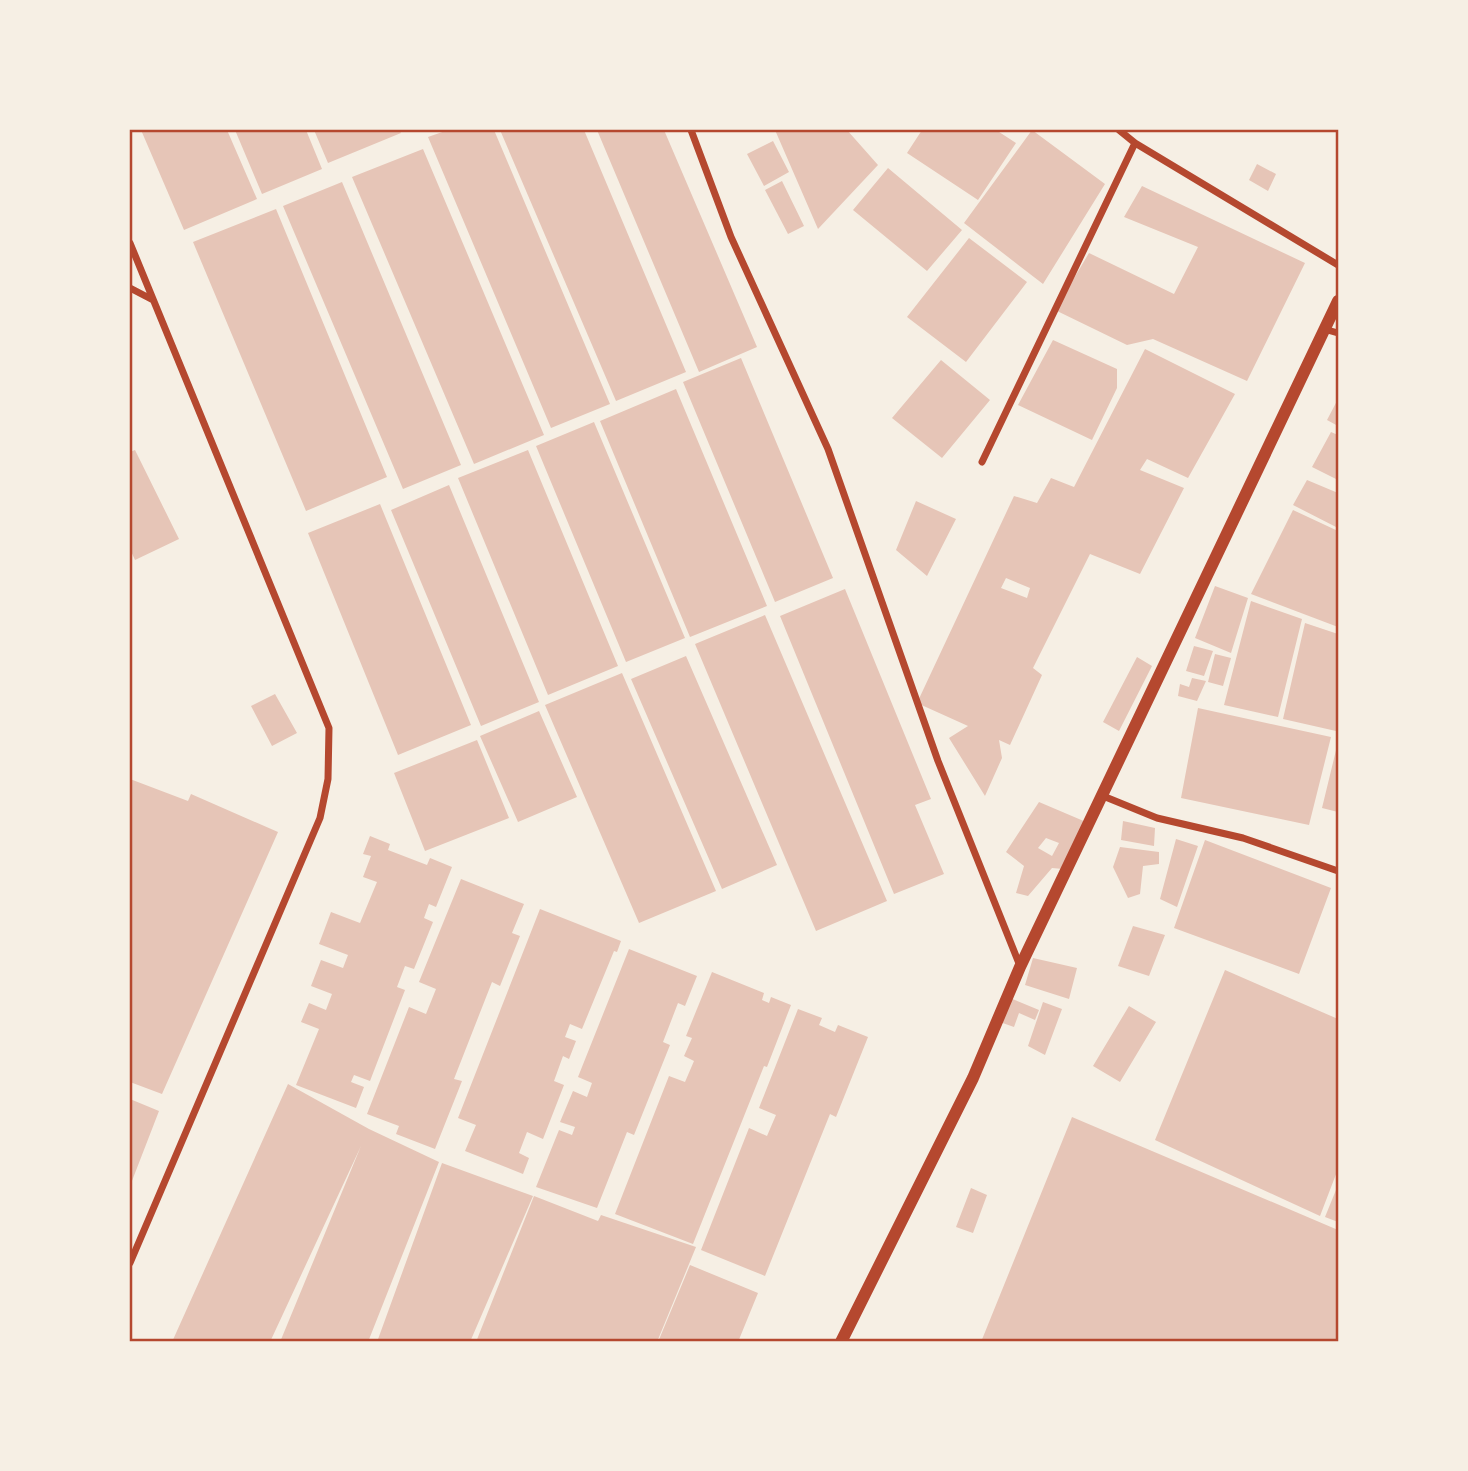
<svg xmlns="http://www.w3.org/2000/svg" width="1468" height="1471" font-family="'PT Sans Narrow',sans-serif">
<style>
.building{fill:#e6c5b7;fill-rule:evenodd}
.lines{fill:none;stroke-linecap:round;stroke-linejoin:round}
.minor{stroke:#b5482f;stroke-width:7}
.tertiary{stroke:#b5482f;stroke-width:12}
.neatline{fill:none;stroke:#b5482f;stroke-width:2.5}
</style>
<rect width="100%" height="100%" fill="#f6efe4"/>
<!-- building -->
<path class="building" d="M 141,130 L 227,130 L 257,199 L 184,230 Z
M 235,130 L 306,130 L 322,169 L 262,194 Z
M 314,130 L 399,130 L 401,133 L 328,163 Z
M 448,130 L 494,130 L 610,404 L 551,428 L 428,137 Z
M 500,130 L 584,130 L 686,372 L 616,401 Z
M 597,130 L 664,130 L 757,347 L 699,372 Z
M 775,130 L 847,130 L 878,165 L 818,229 Z
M 922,130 L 996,130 L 1016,143 L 978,200 L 907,153 Z
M 1032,130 L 1105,184 L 1043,284 L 964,223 Z
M 773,141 L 789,172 L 764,186 L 747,154 Z
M 423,149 L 544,435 L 474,464 L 352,177 Z
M 1257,164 L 1276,174 L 1268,191 L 1249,180 Z
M 888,168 L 962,230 L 927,271 L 853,210 Z
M 782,181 L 804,226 L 788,234 L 765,190 Z
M 342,182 L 461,465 L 403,489 L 283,206 Z
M 1142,186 L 1305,263 L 1247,381 L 1153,339 L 1127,345 L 1055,310 L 1089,253 L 1174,294 L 1198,247 L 1124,217 Z
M 276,209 L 387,477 L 306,511 L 193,242 Z
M 969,238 L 1027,282 L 966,362 L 907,317 Z
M 1053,340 L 1117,369 L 1117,388 L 1092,440 L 1018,405 Z
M 1145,349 L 1235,394 L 1188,478 L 1147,459 L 1140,470 L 1184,488 L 1140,574 L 1090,554 L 1033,668 L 1042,675 L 1010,745 L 999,740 L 1002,758 L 985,796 L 949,738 L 968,726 L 917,703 L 1014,496 L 1037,503 L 1051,478 L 1074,487 ZM 1006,578 L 1030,588 L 1027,598 L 1001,588 Z
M 741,358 L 833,578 L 775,602 L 683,382 Z
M 941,360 L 990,400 L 942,458 L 892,418 Z
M 676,389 L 767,606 L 690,637 L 600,421 Z
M 1338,399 L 1338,426 L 1327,420 Z
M 594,422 L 685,638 L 626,662 L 536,446 Z
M 1331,432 L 1338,435 L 1338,480 L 1312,467 Z
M 135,450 L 179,539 L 135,560 L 130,549 L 130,452 Z
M 528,450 L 618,666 L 548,695 L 458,478 Z
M 1307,480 L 1338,493 L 1338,528 L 1293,505 Z
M 449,485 L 539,702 L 481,726 L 391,510 Z
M 916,501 L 956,519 L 927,576 L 896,550 Z
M 380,504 L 471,725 L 398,755 L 308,533 Z
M 1293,510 L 1338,531 L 1338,627 L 1251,594 Z
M 1215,586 L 1248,598 L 1231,653 L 1195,638 Z
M 845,589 L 931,799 L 915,805 L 944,874 L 894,894 L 780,616 Z
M 1251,601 L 1302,619 L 1278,717 L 1224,705 Z
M 765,615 L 887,901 L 816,931 L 695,644 Z
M 1305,623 L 1338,634 L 1338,719 L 1336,731 L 1283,719 Z
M 1194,646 L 1213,651 L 1204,676 L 1186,671 Z
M 1215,654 L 1231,658 L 1223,686 L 1208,682 Z
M 686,656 L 777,865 L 722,889 L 631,679 Z
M 1137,657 L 1152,666 L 1119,731 L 1103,722 Z
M 622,673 L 716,891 L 639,923 L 545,705 Z
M 1192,678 L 1206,681 L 1197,701 L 1178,696 L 1180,684 L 1189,687 Z
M 275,694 L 297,733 L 272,746 L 251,706 Z
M 1198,708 L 1331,737 L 1309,825 L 1181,798 Z
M 539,711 L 577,797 L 518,822 L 480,736 Z
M 477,740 L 509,818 L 425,851 L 394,773 Z
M 1338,742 L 1338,812 L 1322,808 Z
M 130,779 L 188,801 L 191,794 L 278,832 L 162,1094 L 130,1082 Z
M 1039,802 L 1086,822 L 1063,869 L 1052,868 L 1028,896 L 1016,893 L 1024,866 L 1006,852 ZM 1046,838 L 1059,843 L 1052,856 L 1038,848 Z
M 1123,821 L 1155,828 L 1154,846 L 1121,840 Z
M 370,836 L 390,844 L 388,850 L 427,865 L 430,858 L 452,867 L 436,907 L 429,904 L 424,918 L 433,922 L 414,969 L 405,966 L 397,987 L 405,990 L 370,1081 L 354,1075 L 351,1082 L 364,1087 L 356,1108 L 296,1085 L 319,1029 L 301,1022 L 309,1003 L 326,1010 L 332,994 L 311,986 L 321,960 L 343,968 L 348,955 L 319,944 L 331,912 L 360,923 L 377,882 L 363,877 L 371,856 L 363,854 Z
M 1176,839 L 1198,846 L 1177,907 L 1160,899 Z
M 1205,840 L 1331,888 L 1299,974 L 1174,928 Z
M 1120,847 L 1159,852 L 1159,864 L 1143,866 L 1140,894 L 1128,898 L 1113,867 Z
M 461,879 L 524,904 L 512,933 L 520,936 L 500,986 L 492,982 L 454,1079 L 462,1081 L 435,1149 L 396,1134 L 399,1126 L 367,1114 L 409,1007 L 426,1014 L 436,989 L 419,982 Z
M 540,909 L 621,941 L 617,952 L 614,951 L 582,1029 L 570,1024 L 565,1037 L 576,1041 L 569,1059 L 563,1056 L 554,1081 L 564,1085 L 543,1139 L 527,1132 L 519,1153 L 529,1158 L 523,1174 L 465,1151 L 476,1125 L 458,1118 Z
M 1133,926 L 1165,935 L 1149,976 L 1118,966 Z
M 629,949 L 697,976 L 685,1006 L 678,1003 L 663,1042 L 670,1045 L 634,1135 L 627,1132 L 597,1208 L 536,1187 L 559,1130 L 572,1135 L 575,1127 L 560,1122 L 573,1091 L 587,1097 L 592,1083 L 578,1077 Z
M 1033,958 L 1077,968 L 1069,999 L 1025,985 Z
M 1225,970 L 1338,1019 L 1338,1169 L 1320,1216 L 1155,1140 Z
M 712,972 L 764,993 L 762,1000 L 769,1003 L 771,997 L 791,1005 L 767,1067 L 764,1066 L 693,1244 L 615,1214 L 669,1076 L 685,1082 L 694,1061 L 684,1056 L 692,1038 L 686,1036 Z
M 1010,998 L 1039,1010 L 1035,1020 L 1019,1013 L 1014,1027 L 997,1021 Z
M 1043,1002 L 1062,1009 L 1045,1055 L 1028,1046 Z
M 1129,1006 L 1156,1022 L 1120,1082 L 1093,1066 Z
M 798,1009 L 822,1018 L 819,1025 L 835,1032 L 838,1025 L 868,1037 L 836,1117 L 830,1114 L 765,1276 L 701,1250 L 749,1128 L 767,1136 L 776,1115 L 759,1108 Z
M 288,1084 L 369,1129 L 439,1162 L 368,1342 L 280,1342 L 361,1146 L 270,1342 L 172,1342 Z
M 130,1099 L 159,1111 L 130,1186 Z
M 1072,1117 L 1338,1230 L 1338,1342 L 981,1342 Z
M 442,1163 L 533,1196 L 470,1342 L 377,1342 Z
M 1338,1185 L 1338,1222 L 1325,1217 Z
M 971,1188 L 987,1195 L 973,1233 L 956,1227 Z
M 534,1196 L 598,1221 L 601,1215 L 696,1247 L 657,1342 L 476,1342 Z
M 690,1265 L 758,1293 L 738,1342 L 658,1342 Z"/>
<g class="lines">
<!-- minor -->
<path class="minor" d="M 691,130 L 731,237 L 828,449 L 938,761 L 1020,966
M 1119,130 L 1135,143 L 1338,265
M 130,243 L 329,728 L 328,779 L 320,818 L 130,1263
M 130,288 L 153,300
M 1324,329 L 1338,333
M 982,462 L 1135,143
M 1103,796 L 1157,818 L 1243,838 L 1338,871"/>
<!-- tertiary -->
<path class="tertiary" d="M 841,1342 L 973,1078 L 1020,967 L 1338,301"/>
</g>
<!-- border -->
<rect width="1468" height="1471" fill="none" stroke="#f6efe4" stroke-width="262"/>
<rect x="131" y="131" width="1206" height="1209" class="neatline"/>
</svg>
